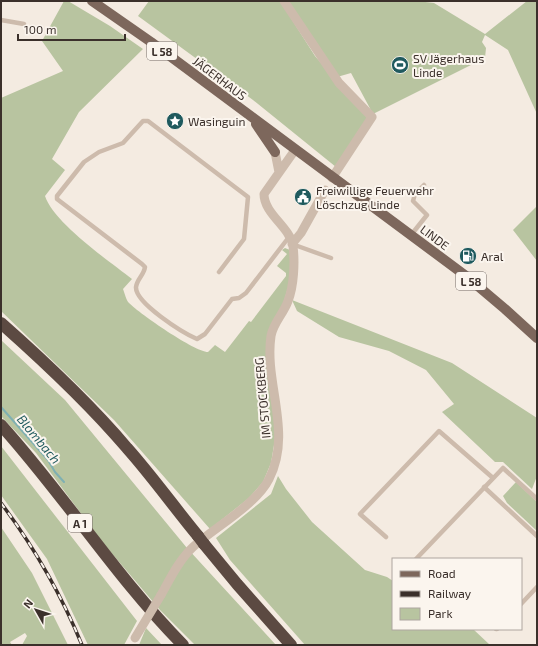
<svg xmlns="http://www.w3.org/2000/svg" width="538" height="646" font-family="'Exo 2',sans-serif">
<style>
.green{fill:#b8c4a0}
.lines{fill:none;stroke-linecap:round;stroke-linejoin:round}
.stream{stroke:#7fb0b2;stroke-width:2}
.lane{stroke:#cdbbac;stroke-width:4.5}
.street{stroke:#cdbbac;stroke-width:9}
.primary{stroke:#7d675c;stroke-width:10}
.highway{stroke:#5c4a42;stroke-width:12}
.rail-casing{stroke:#3b302b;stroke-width:3.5}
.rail{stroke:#fbf5ee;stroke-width:2;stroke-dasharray:6;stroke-linecap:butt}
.street-bridge{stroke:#cdbbac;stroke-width:9}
.highway-bridge{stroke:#5c4a42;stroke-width:12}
.labels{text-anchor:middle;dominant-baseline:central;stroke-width:4;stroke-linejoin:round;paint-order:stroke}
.shield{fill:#fbf5ee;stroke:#756b66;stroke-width:1}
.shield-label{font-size:11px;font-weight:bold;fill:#3b302b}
.poi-label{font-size:12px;fill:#3b302b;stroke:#fbf5ee;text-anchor:start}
.street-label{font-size:12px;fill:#3b302b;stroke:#fbf5ee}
.water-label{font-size:13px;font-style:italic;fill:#1f5a5e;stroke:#fbf5ee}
</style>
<rect width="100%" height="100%" fill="#f4ebe1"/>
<!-- green -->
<path class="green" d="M 64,1 L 68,1 L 110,26 L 143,49 L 79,112 L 52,159 L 65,170 L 45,196 C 54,223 109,261 132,279 L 123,289 C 125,294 126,300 129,303 C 140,314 195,352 208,352 L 215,345 L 225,352 L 249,321 L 251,322 L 286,276 L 286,273 L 277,266 L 287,254 L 282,250 L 285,248 L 290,250 L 290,281 L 266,361 L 276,433 L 271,463 L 263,482 L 249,498 L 210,529 L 114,420 L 1,311 L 1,98 L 63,71 L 42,41 Z
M 149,1 L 280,1 L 315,56 L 370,119 L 336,167 L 253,100 L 138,16 Z
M 287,1 L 417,1 L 434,3 L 485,34 L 527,1 L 537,1 L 537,114 L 508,50 L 485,35 L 482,42 L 486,48 L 485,58 L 373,114 L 351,73 L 337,77 Z
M 537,206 L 537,261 L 513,230 Z
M 292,300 L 452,363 L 537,418 L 537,476 L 532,489 L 503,462 L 495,462 L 442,412 L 454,404 L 426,370 L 389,351 L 339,337 L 297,311 Z
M 1,340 L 65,400 L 187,548 L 276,645 L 195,645 L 160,610 L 103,543 L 36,453 L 1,416 Z
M 1,446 L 137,621 L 124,645 L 88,645 L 47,559 L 1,495 Z
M 278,476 L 286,489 L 312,522 L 365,570 L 387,577 L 393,581 L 393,629 L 473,629 L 490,645 L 305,645 L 230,560 L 216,538 L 271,494 Z
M 516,482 L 537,502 L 537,531 L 507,503 L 503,496 Z
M 1,527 L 32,573 L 68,645 L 22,645 L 27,636 L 25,633 L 10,642 L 12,645 L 1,645 Z
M 146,628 L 162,645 L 139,645 Z"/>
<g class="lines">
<!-- stream -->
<path class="stream" d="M 1,407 L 48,460 L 55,472 L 64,482"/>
<!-- lane -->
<path class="lane" d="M 1,20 L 24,24
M 411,235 L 427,215 L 413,201 L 415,194 L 424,185
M 292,244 L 331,258
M 219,272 L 244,239 L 248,197 L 148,121 L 143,121 L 123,143 L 99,152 L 84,162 L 57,196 L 57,199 L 142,264 L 145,267 C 144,275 137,279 136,287 C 135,303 183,333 197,339 L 205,334 L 232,299 L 239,298 L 246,293 L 289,237
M 484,487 L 537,536
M 386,537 L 360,514 L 439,431 L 493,478
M 416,559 L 503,468 L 537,499
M 521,604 L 537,587
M 496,629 L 497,629"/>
<!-- street -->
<path class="street" d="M 284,1 L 339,83 L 372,117 L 332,178
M 275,152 L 279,172
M 292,244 L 301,233 L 325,190
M 161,595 C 170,579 179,560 193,547 C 215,527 256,505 269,479 C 293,433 264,383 271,336 C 273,323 284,313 288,301 C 294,286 295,262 293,246 C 290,227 264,214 264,194 L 295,150"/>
<!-- primary -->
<path class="primary" d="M 92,1 L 151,42 L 466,276 L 505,309 L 537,338
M 256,124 L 275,152"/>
<!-- highway -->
<path class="highway" d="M 1,323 C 45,362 89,403 127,448 C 152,476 174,507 198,536
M 1,425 C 65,496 116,577 183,645
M 204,544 L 237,584 L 291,645"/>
<defs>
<path id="rail" d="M 1,503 C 34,547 61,594 82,645"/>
</defs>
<!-- rail casing -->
<use href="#rail" class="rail-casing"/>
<!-- rail -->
<use href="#rail" class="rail"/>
<!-- street-bridge -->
<path class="street-bridge" d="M 135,638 L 161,595"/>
<!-- highway-bridge -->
<path class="highway-bridge" d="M 198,536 L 204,544"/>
</g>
<!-- icons -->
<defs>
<symbol id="stadium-disc" viewBox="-11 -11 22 22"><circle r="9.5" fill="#1f5a5e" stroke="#fbf5ee"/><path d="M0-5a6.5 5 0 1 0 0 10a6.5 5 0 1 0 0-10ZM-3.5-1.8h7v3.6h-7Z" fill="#fff"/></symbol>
<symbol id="sight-disc" viewBox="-11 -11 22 22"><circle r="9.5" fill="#1f5a5e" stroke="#fbf5ee"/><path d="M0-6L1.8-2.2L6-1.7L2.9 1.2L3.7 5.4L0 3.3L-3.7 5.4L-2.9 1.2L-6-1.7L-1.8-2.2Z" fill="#fff"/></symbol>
<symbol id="civic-disc" viewBox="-11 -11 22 22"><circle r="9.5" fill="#1f5a5e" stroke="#fbf5ee"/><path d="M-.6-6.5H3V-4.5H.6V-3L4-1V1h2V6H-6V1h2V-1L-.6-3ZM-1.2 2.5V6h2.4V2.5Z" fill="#fff"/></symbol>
<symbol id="fuel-disc" viewBox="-11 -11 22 22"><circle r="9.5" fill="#1f5a5e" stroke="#fbf5ee"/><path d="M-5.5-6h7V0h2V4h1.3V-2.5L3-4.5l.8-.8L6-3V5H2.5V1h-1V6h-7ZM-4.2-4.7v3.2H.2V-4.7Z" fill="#fff"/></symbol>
</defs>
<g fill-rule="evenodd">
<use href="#stadium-disc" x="390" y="55" width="20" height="20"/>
<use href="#sight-disc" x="165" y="111" width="20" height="20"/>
<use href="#civic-disc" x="293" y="187" width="20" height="20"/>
<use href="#fuel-disc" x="458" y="246" width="20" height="20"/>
</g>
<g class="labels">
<!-- shield labels -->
<g class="shield">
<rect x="147" y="42" width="30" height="18" rx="3"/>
<rect x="456" y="272" width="30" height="18" rx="3"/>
<rect x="68" y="514" width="24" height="18" rx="3"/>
</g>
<g class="shield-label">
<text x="162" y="51">L 58</text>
<text x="471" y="281">L 58</text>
<text x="80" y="523">A 1</text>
</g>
<!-- poi labels -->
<g class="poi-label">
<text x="413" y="58">SV Jägerhaus<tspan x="413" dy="14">Linde</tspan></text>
<text x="188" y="121">Wasinguin</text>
<text x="316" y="190">Freiwillige Feuerwehr<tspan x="316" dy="14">Löschzug Linde</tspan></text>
<text x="481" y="256">Aral</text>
</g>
<!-- street labels -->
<g class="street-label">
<text transform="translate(220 78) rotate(37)">JÄGERHAUS</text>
<text transform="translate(435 237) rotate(37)">LINDE</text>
<text transform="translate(262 398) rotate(-95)">IM STOCKBERG</text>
</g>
<!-- water labels -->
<g class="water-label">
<text transform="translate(39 439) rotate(50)">Blombach</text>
</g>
</g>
<!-- border -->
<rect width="538" height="646" fill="none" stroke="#3b302b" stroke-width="4"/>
<!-- legend -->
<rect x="392" y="558" width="130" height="72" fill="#fbf5ee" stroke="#aea6a0"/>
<rect x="400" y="571" width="20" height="6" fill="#7d675c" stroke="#aea6a0"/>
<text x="428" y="578" font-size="12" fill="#3b302b">Road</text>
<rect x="400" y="591" width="20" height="6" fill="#3b302b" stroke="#aea6a0"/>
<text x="428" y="598" font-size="12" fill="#3b302b">Railway</text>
<rect x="400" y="608" width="20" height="12" fill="#b8c4a0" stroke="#aea6a0"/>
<text x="428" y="618" font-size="12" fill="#3b302b">Park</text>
<!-- north arrow -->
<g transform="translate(36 610) rotate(309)" stroke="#fbf5ee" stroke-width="3" paint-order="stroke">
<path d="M0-3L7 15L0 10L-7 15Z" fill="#3b302b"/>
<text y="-6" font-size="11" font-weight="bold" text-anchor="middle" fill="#3b302b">N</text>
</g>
<!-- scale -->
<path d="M18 34v6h107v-6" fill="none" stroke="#3b302b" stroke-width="2"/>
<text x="24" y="34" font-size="12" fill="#3b302b" stroke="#fbf5ee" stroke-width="3" paint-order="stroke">100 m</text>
</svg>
